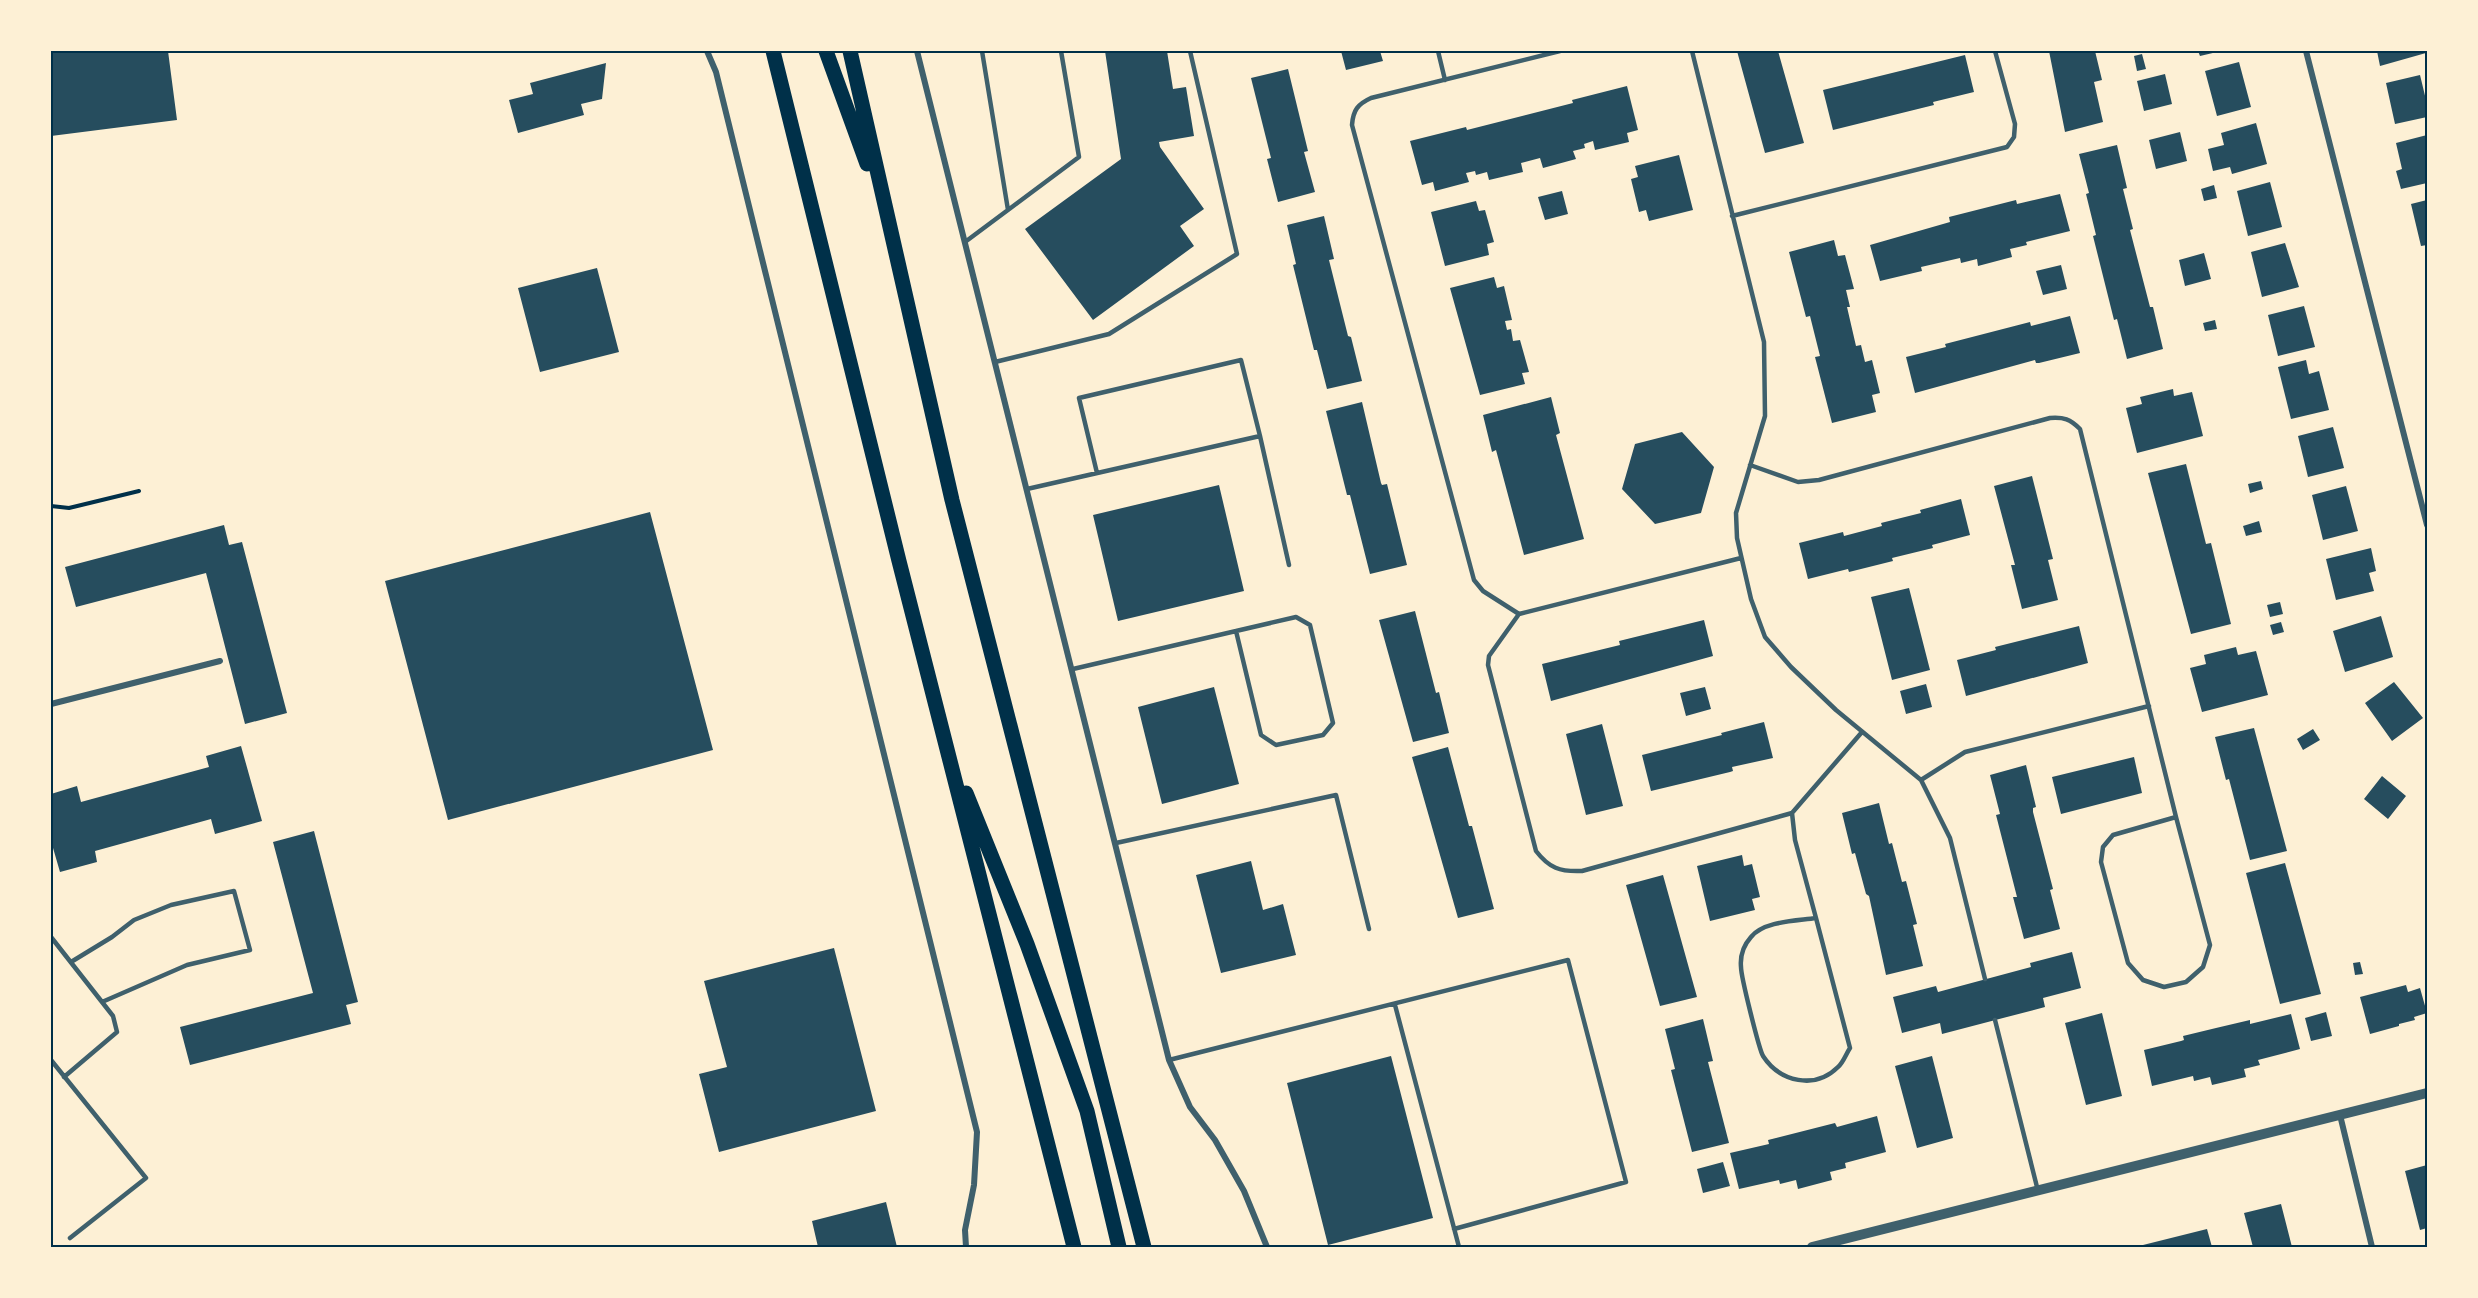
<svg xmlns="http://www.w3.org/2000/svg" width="2478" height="1298" font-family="'Alegreya Sans',sans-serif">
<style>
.building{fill:#264d5e}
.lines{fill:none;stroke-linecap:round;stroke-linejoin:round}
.path{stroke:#003049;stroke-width:4}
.service{stroke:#3f606c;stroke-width:4.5}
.minor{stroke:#3f606c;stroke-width:6}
.tertiary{stroke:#3f606c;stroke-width:10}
.primary{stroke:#003049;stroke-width:15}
.neatline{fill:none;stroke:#003049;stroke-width:2}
</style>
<rect width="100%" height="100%" fill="#fdf0d5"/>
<!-- building -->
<path class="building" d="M 51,51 L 168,51 L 177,120 L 51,136 Z
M 1105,51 L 1167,51 L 1173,89 L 1186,87 L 1194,136 L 1159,142 L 1160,147 L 1204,209 L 1180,226 L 1194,246 L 1093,320 L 1025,229 L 1121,159 Z
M 1341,51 L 1380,51 L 1383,61 L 1346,70 Z
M 1737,51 L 1778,51 L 1804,143 L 1765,153 Z
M 2049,51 L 2095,51 L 2102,80 L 2094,82 L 2103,122 L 2065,132 Z
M 2198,51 L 2217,51 L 2217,52 L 2200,56 Z
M 2377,51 L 2425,51 L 2426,53 L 2380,66 Z
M 2142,54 L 2146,69 L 2137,71 L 2134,56 Z
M 1965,55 L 1974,92 L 1933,102 L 1934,105 L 1930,106 L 1833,130 L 1823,90 Z
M 2239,62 L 2251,107 L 2217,116 L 2205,71 Z
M 606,63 L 602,99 L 581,104 L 584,115 L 518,133 L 509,100 L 533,94 L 530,83 Z
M 1288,69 L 1308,151 L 1304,152 L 1315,192 L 1278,202 L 1267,159 L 1271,158 L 1251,78 Z
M 2165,74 L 2172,104 L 2144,111 L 2137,81 Z
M 2420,75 L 2427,104 L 2427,117 L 2395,124 L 2386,83 Z
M 1627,86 L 1638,130 L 1627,133 L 1629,142 L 1595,150 L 1593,141 L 1584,144 L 1585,148 L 1573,151 L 1576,159 L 1543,168 L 1540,158 L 1521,163 L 1523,172 L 1489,180 L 1487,172 L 1476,175 L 1475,171 L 1466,173 L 1469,182 L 1435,191 L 1433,182 L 1422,185 L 1410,141 L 1466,127 L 1467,130 L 1573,103 L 1572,100 Z
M 2256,123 L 2267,164 L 2232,174 L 2230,167 L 2213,171 L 2208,149 L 2224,145 L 2221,133 Z
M 2180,132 L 2187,161 L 2156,169 L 2149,140 Z
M 2427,135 L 2427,183 L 2401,189 L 2396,171 L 2402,169 L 2396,143 Z
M 2117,145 L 2127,188 L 2123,189 L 2133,229 L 2130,230 L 2150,307 L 2153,307 L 2163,349 L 2127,359 L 2117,319 L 2114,320 L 2093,236 L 2096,235 L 2086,194 L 2089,193 L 2079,154 Z
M 1679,155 L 1693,210 L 1649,221 L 1646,210 L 1639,212 L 1631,179 L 1638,177 L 1635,166 Z
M 2270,182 L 2282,227 L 2248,236 L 2237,191 Z
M 2214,185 L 2217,198 L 2204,201 L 2201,189 Z
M 1562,191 L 1568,214 L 1545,220 L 1538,197 Z
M 2060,194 L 2070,231 L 2026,242 L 2027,245 L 2010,249 L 2012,257 L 1978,266 L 1977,259 L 1961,263 L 1960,258 L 1921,267 L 1922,271 L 1880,281 L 1870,245 L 1950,222 L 1949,217 L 2016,200 L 2017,204 Z
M 2427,200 L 2427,245 L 2421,246 L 2411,204 Z
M 1476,201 L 1479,211 L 1485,210 L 1494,242 L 1487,244 L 1489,255 L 1445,266 L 1431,212 Z
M 1324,216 L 1334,259 L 1329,260 L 1348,336 L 1351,337 L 1362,381 L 1327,389 L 1317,350 L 1314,350 L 1293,265 L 1296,264 L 1287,225 Z
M 1834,240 L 1838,256 L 1845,255 L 1854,289 L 1846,290 L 1850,307 L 1847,307 L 1856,346 L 1861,345 L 1865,362 L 1872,360 L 1880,393 L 1872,395 L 1876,412 L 1832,423 L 1815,357 L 1820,356 L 1810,316 L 1806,317 L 1789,252 Z
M 2285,243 L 2299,287 L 2262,297 L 2251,252 Z
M 2204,253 L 2211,279 L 2185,286 L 2179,260 Z
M 2061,265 L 2067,289 L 2043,295 L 2036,271 Z
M 597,268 L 619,352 L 540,372 L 518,288 Z
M 1494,277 L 1497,288 L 1504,286 L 1512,320 L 1505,321 L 1507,330 L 1511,329 L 1513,341 L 1520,340 L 1529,372 L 1522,373 L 1525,384 L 1480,395 L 1450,288 Z
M 2304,306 L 2315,347 L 2278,356 L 2268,315 Z
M 2070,316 L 2080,353 L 2039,363 L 2036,363 L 2035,360 L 1915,393 L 1906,357 L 1946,347 L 1945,344 L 2030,322 L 2031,326 Z
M 2215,320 L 2217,329 L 2205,331 L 2203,323 Z
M 2306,360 L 2309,374 L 2319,371 L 2329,410 L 2291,419 L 2278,367 Z
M 2173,389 L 2174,396 L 2192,392 L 2203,436 L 2137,453 L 2126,408 L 2142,404 L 2140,397 Z
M 1551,397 L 1560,433 L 1556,435 L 1584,539 L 1524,555 L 1496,450 L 1492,452 L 1483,415 Z
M 1362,402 L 1381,483 L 1382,485 L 1387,484 L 1407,565 L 1370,574 L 1350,495 L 1347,495 L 1326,411 Z
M 2333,427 L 2344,468 L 2308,477 L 2298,436 Z
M 1682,432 L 1714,467 L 1701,513 L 1655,524 L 1622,489 L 1635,444 Z
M 2186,464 L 2206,544 L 2211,543 L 2231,624 L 2191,634 L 2148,473 Z
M 2032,476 L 2053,559 L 2048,560 L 2058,600 L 2022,609 L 2011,565 L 2015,565 L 1994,486 Z
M 2261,481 L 2263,489 L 2250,493 L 2248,484 Z
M 1219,485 L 1244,591 L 1118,621 L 1093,515 Z
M 2346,486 L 2358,531 L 2323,540 L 2312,495 Z
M 1961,499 L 1970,535 L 1932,545 L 1933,548 L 1892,558 L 1893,561 L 1849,572 L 1848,569 L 1808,579 L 1799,543 L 1843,532 L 1844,536 L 1882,526 L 1881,523 L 1921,513 L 1920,510 Z
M 650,512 L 713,750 L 448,820 L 385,581 Z
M 2259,521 L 2262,532 L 2246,536 L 2243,526 Z
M 224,525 L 229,545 L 242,542 L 287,713 L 245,724 L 206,573 L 76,607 L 65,567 Z
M 2371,548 L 2376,571 L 2369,573 L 2374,591 L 2336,600 L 2326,559 Z
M 1909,588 L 1930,670 L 1892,680 L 1871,597 Z
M 2280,602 L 2283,614 L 2270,617 L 2267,605 Z
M 1415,611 L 1436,693 L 1439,692 L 1449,733 L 1413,742 L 1379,620 Z
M 2381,616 L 2393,657 L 2345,672 L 2333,631 Z
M 1704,620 L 1713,656 L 1551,701 L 1542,664 L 1620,645 L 1619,641 Z
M 2281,622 L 2284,632 L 2273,635 L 2270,625 Z
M 2079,626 L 2088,663 L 1966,696 L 1957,660 L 1996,650 L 1995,647 Z
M 2236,647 L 2238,655 L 2256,651 L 2268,695 L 2202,712 L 2190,668 L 2206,664 L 2204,655 Z
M 2394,682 L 2423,718 L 2392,741 L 2365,703 Z
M 1926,684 L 1932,707 L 1906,714 L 1900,691 Z
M 1214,687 L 1239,784 L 1162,804 L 1138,707 Z
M 1705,687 L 1711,709 L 1686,716 L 1680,693 Z
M 1764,722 L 1773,758 L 1732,767 L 1733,771 L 1730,772 L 1651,791 L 1642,755 L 1722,735 L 1721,733 Z
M 1602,724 L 1623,806 L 1586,815 L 1566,734 Z
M 2254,728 L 2287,851 L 2250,860 L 2229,779 L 2226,780 L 2215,737 Z
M 2313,729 L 2320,740 L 2303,750 L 2297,739 Z
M 241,746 L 262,821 L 215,834 L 211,819 L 95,851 L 97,862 L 60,872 L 51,841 L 51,794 L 77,786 L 81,802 L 209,767 L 206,756 Z
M 1448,747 L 1469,826 L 1472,826 L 1494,909 L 1458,918 L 1412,757 Z
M 2134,757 L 2142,793 L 2061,814 L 2052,777 Z
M 2026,765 L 2036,807 L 2033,808 L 2033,812 L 2053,889 L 2050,890 L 2060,929 L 2024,939 L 2013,897 L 2017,897 L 1996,815 L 2000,814 L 1990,775 Z
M 2382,776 L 2406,796 L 2388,819 L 2364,799 Z
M 1879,803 L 1889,844 L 1892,843 L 1902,882 L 1906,881 L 1917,924 L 1913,925 L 1923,966 L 1886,975 L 1869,896 L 1866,894 L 1855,853 L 1852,854 L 1842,813 Z
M 314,831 L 358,1002 L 346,1005 L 351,1024 L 190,1065 L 180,1027 L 313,993 L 273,842 Z
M 1742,855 L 1744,866 L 1752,864 L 1760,897 L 1752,899 L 1755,910 L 1710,921 L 1697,866 Z
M 1251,861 L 1263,910 L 1283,904 L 1296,955 L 1221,973 L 1196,875 Z
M 2285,863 L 2321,994 L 2280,1004 L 2246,873 Z
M 1663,875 L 1697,997 L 1660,1006 L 1626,885 Z
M 834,948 L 876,1111 L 719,1152 L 699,1074 L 727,1067 L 704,981 Z
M 2072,952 L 2081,988 L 2043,998 L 2045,1007 L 1942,1034 L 1940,1023 L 1902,1033 L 1893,997 L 1936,986 L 1938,992 L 2031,967 L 2030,963 Z
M 2360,962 L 2363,974 L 2355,975 L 2353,963 Z
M 2406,985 L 2408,992 L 2420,988 L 2427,1013 L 2414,1017 L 2415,1020 L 2399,1024 L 2399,1026 L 2370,1034 L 2360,997 Z
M 2326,1012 L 2332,1036 L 2311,1041 L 2305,1018 Z
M 2102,1013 L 2122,1096 L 2086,1105 L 2065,1023 Z
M 2291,1014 L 2300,1049 L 2258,1060 L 2260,1065 L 2244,1069 L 2246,1077 L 2212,1085 L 2210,1077 L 2194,1081 L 2193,1076 L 2152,1086 L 2144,1050 L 2181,1041 L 2184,1040 L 2183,1036 L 2216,1028 L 2250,1020 L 2250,1024 L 2254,1023 Z
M 1703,1019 L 1713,1061 L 1708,1062 L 1729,1143 L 1692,1152 L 1671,1070 L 1675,1069 L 1665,1029 Z
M 1391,1056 L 1433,1218 L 1328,1245 L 1287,1083 Z
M 1932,1056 L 1953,1138 L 1917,1148 L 1895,1066 Z
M 1877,1116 L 1886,1152 L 1845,1163 L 1846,1168 L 1830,1172 L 1832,1180 L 1798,1189 L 1796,1180 L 1780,1184 L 1779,1180 L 1739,1189 L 1730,1153 L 1769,1144 L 1768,1140 L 1835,1123 L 1837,1127 Z
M 1723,1162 L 1730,1186 L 1703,1193 L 1697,1169 Z
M 2427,1165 L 2427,1228 L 2420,1230 L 2405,1171 Z
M 886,1202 L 897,1247 L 818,1247 L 812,1221 Z
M 2281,1204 L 2292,1247 L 2253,1247 L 2244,1213 Z
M 2207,1229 L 2212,1247 L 2139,1247 L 2139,1246 Z"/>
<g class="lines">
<!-- path -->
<path class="path" d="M 51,506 L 69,508 L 139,491"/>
<!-- service -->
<path class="service" d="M 982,51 L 1008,210
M 1438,51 L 1445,80
M 1692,51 L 1764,342 L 1765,416 L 1736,513 L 1737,538 L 1751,599 L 1765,637 L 1791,667 L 1836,710 L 1921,780 L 1950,838 L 1985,979
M 1732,216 L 2007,147 L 2014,137 L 2015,124 L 1995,51
M 965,242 L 1079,157 L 1061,51
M 995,362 L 1109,334 L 1237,254 L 1190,51
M 1750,465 L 1798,482 L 1819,480 L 2050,418 C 2064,417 2070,419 2080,429 L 2176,817
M 1097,473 L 1079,398 L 1241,360 L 1260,436
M 1027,489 L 1260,436 L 1289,565
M 1519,614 L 1483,591 L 1474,580 L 1352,125 C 1353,110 1358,104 1371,98 L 1560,51
M 1519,614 L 1489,656 L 1488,665 L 1536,851 C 1549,868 1560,872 1582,871 L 1792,813 L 1862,732
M 1519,614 L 1741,558
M 1073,669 L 1296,617 L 1310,625 L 1333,723 L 1323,735 L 1276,745 L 1261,735 L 1236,631
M 1921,780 L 1965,752 L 2149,706
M 1792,813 L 1795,840 L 1816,918
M 2176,817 L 2210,945 L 2203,967 L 2186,982 L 2164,987 L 2143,980 L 2128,963 L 2101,862 L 2103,847 L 2113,835 Z
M 1116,843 L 1336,795 L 1369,929
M 1816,918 L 1850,1048 C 1846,1054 1843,1063 1838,1067 C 1815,1090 1780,1082 1763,1056 C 1759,1049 1741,977 1741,967 C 1740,956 1743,946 1751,937 C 1764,921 1796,921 1816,918 Z
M 51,937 L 113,1016 L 117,1032 L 64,1077
M 71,962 L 112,937 L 134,920 L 171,905 L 234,891 L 250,950 L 187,965 L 102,1002
M 1395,1005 L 1459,1247
M 1995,1020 L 2038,1191
M 51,1060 L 146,1178 L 70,1238
M 1169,1060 L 1568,960 L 1626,1182 L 1454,1229"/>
<!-- minor -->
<path class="minor" d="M 707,51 L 716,72 L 977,1132 L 974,1185 L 965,1230 L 966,1247
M 917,51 L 1169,1060 L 1190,1107 L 1215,1140 L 1244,1191 L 1267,1247
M 2306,51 L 2427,525
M 51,704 L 220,661
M 2340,1115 L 2372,1247"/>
<!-- tertiary -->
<path class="tertiary" d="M 1812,1247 L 2427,1093"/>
<!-- primary -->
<path class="primary" d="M 773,51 L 899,561 L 1074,1247
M 826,51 L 867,164
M 850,51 L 952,500 L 1144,1247
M 966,793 L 1027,944 L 1087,1111 L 1119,1247"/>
</g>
<!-- border -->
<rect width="2478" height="1298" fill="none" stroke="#fdf0d5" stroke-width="105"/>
<rect x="52" y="52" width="2374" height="1194" class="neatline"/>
</svg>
